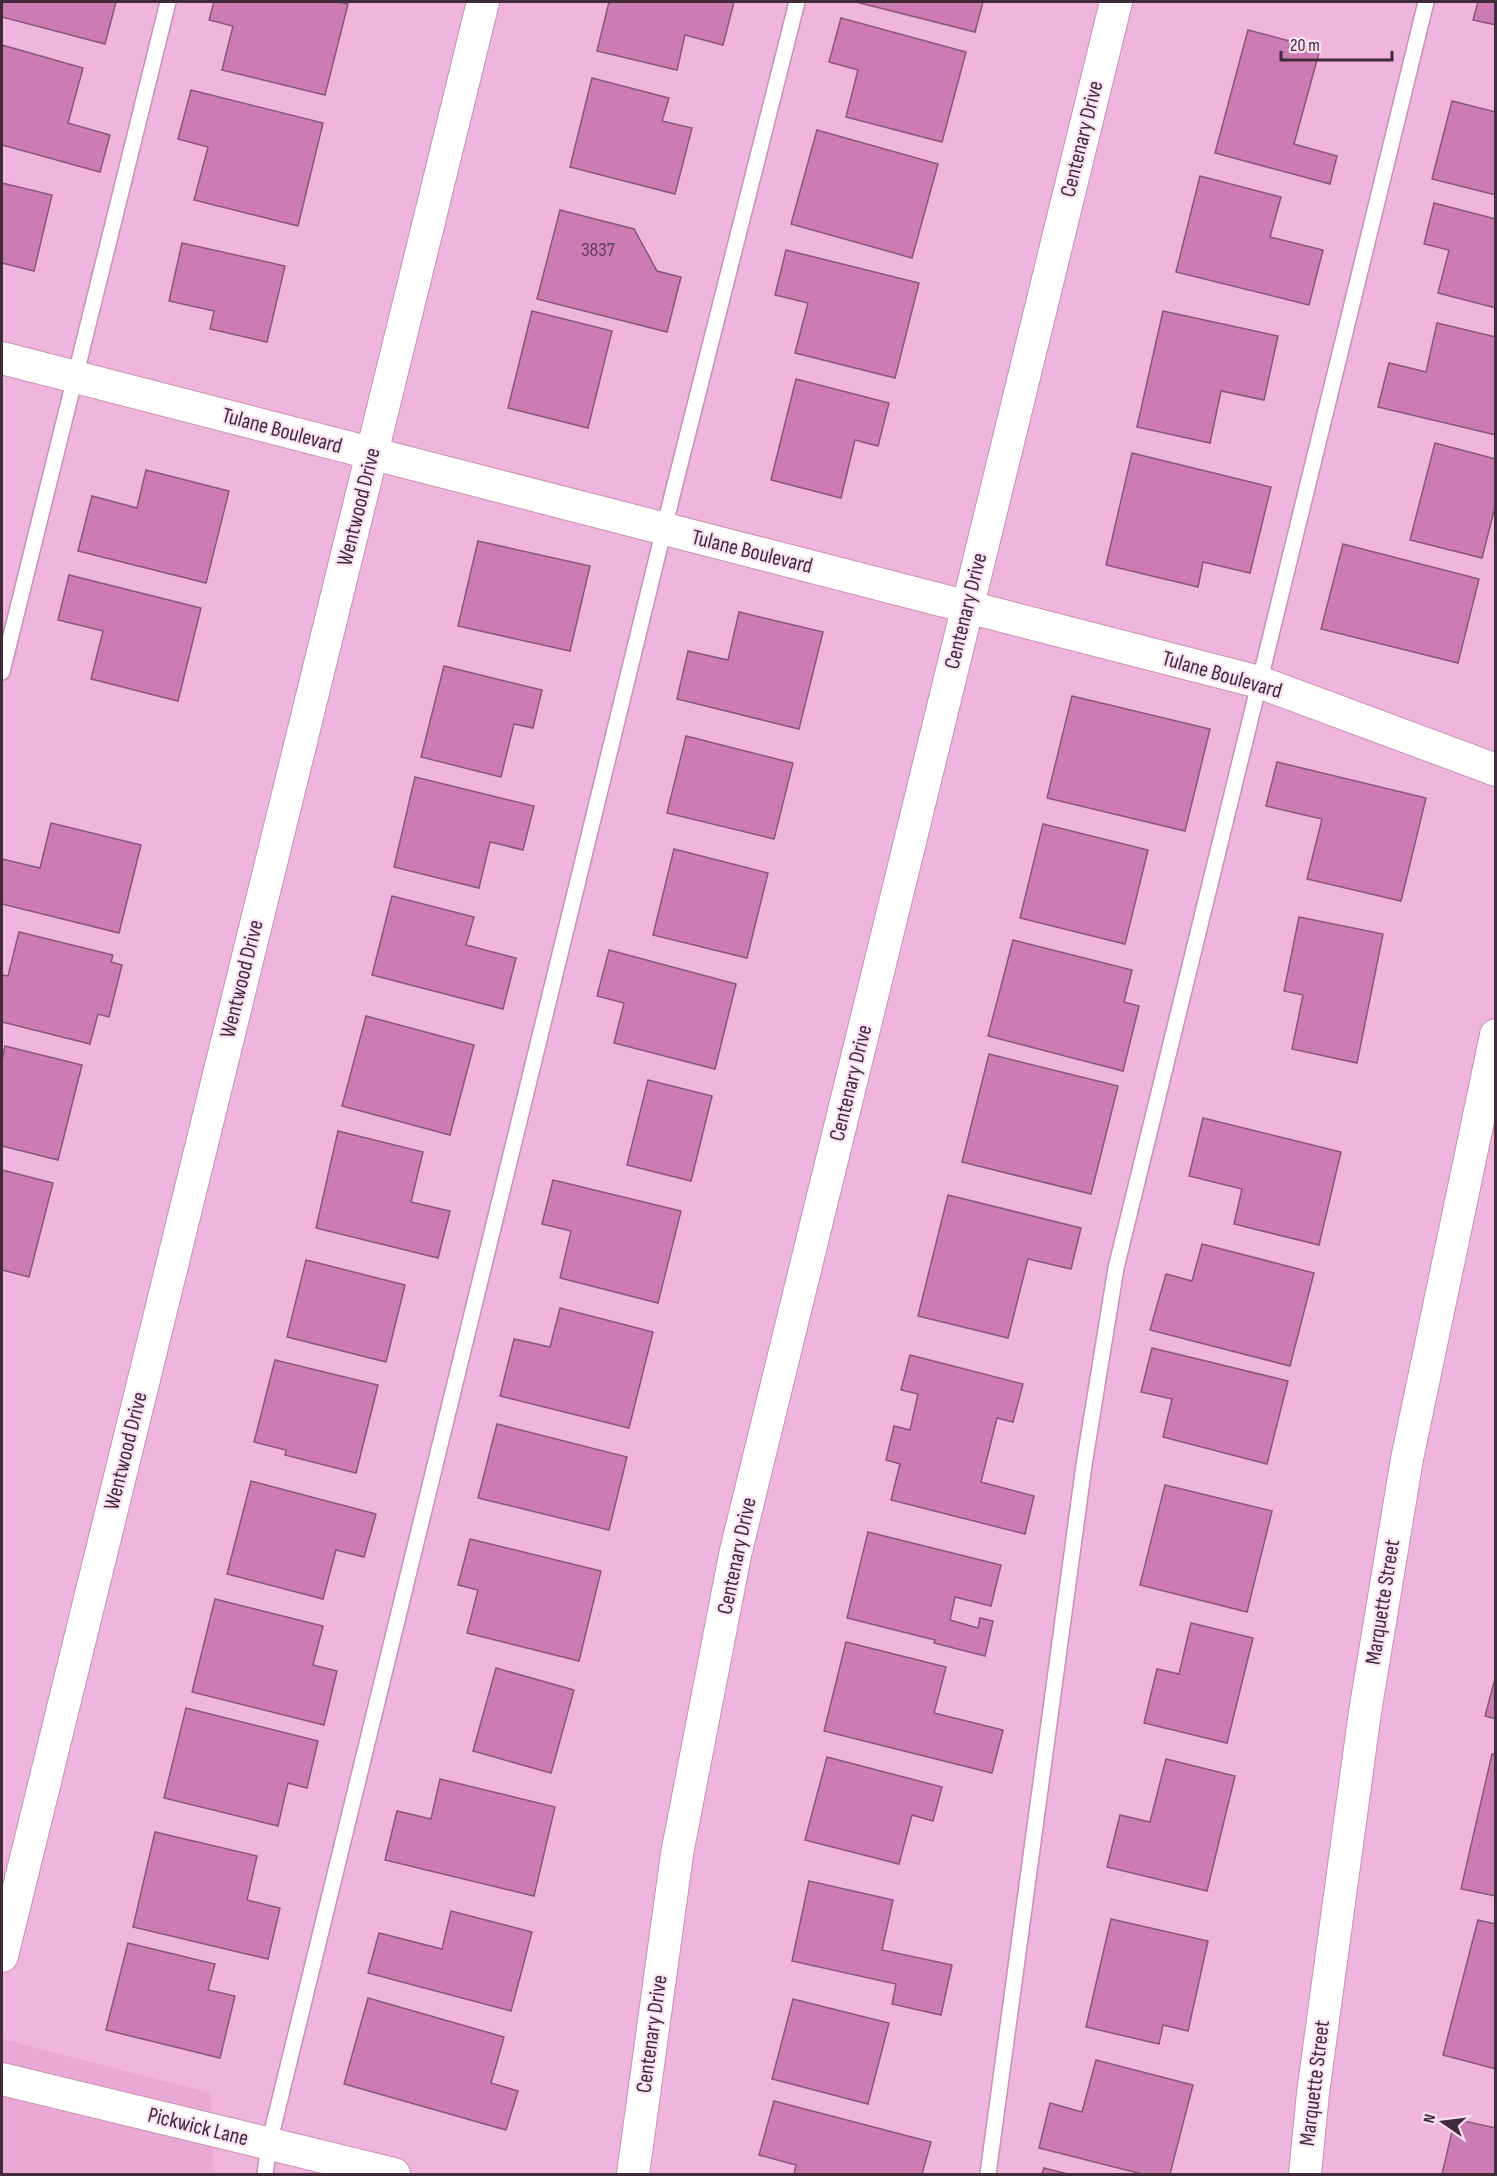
<svg xmlns="http://www.w3.org/2000/svg" width="1497" height="2176" font-family="'Sofia Sans Condensed',sans-serif">
<style>
.built{fill:#eaa9d5}
.building{fill:#cc7cb3;stroke:#8a567a;stroke-width:1.5}
.lines{fill:none;stroke-linecap:round;stroke-linejoin:round}
.service-casing{stroke:#c890b5;stroke-width:18}
.minor-casing{stroke:#c890b5;stroke-width:34}
.service{stroke:#fff;stroke-width:15}
.minor{stroke:#fff;stroke-width:32}
.labels{text-anchor:middle;dominant-baseline:central;stroke-width:4.5;stroke-linejoin:round;paint-order:stroke}
.number-label{font-size:20px;fill:#643e58}
.street-label{font-size:22px;fill:#412a39;stroke:#fbe2f2}
</style>
<rect width="100%" height="100%" fill="#f0b5dc"/>
<!-- built -->
<path class="built" d="M 2,2039 L 210,2093 L 214,2174 L 2,2174 Z"/>
<!-- building -->
<path class="building" d="M 2,2 L 116,2 L 105,44 L 2,17 Z
M 214,2 L 338,2 L 348,4 L 325,95 L 222,70 L 233,26 L 209,20 Z
M 609,2 L 734,2 L 723,45 L 685,35 L 677,70 L 597,51 Z
M 856,2 L 983,2 L 975,32 Z
M 1478,2 L 1496,2 L 1496,25 L 1473,20 Z
M 841,18 L 966,52 L 942,142 L 846,117 L 858,70 L 829,62 Z
M 1248,30 L 1320,49 L 1294,144 L 1337,156 L 1330,184 L 1215,153 Z
M 2,45 L 83,68 L 68,123 L 110,135 L 100,172 L 2,145 Z
M 592,78 L 669,98 L 662,121 L 692,128 L 675,194 L 570,167 Z
M 191,90 L 323,123 L 298,226 L 194,200 L 208,147 L 178,139 Z
M 1452,101 L 1496,112 L 1496,195 L 1432,179 Z
M 817,130 L 938,164 L 912,258 L 791,224 Z
M 1200,176 L 1281,197 L 1270,237 L 1323,250 L 1309,305 L 1176,272 Z
M 2,183 L 52,195 L 34,271 L 2,263 Z
M 1434,203 L 1496,219 L 1496,308 L 1438,293 L 1449,250 L 1424,244 Z
M 560,210 L 634,229 L 657,271 L 681,277 L 667,332 L 537,299 Z
M 182,243 L 285,266 L 267,342 L 210,329 L 214,311 L 169,301 Z
M 786,250 L 919,283 L 895,378 L 795,353 L 808,303 L 775,295 Z
M 532,311 L 612,331 L 588,428 L 508,408 Z
M 1163,311 L 1278,336 L 1264,400 L 1221,391 L 1210,443 L 1137,427 Z
M 1437,323 L 1496,337 L 1496,435 L 1378,407 L 1389,363 L 1426,372 Z
M 796,379 L 889,403 L 878,446 L 855,440 L 841,498 L 771,480 Z
M 1435,443 L 1496,459 L 1496,503 L 1482,558 L 1410,540 Z
M 1132,453 L 1271,487 L 1250,573 L 1203,562 L 1198,587 L 1106,565 Z
M 146,470 L 229,491 L 206,583 L 78,551 L 92,496 L 137,508 Z
M 478,541 L 590,566 L 570,651 L 458,626 Z
M 1343,544 L 1479,579 L 1458,663 L 1321,629 Z
M 69,575 L 201,608 L 178,701 L 91,679 L 103,631 L 58,620 Z
M 739,612 L 823,632 L 799,729 L 677,699 L 688,651 L 728,660 Z
M 444,666 L 542,690 L 533,728 L 514,724 L 501,777 L 421,757 Z
M 1072,696 L 1210,729 L 1185,831 L 1047,798 Z
M 686,736 L 793,763 L 774,839 L 667,813 Z
M 1277,762 L 1426,798 L 1401,901 L 1307,879 L 1322,819 L 1266,806 Z
M 415,777 L 534,806 L 523,850 L 490,842 L 479,888 L 394,867 Z
M 51,823 L 141,845 L 119,933 L 2,904 L 2,859 L 40,868 Z
M 1043,824 L 1148,850 L 1125,944 L 1020,918 Z
M 674,849 L 768,873 L 747,958 L 653,935 Z
M 392,896 L 474,917 L 466,945 L 516,958 L 503,1009 L 372,975 Z
M 1299,917 L 1383,934 L 1357,1063 L 1292,1049 L 1303,995 L 1284,991 Z
M 19,932 L 113,955 L 111,962 L 122,965 L 109,1017 L 98,1014 L 90,1044 L 2,1022 L 2,975 L 8,976 Z
M 1013,940 L 1132,970 L 1124,1002 L 1139,1006 L 1123,1071 L 988,1036 Z
M 609,950 L 736,984 L 715,1069 L 614,1043 L 624,1003 L 597,996 Z
M 366,1016 L 474,1045 L 450,1135 L 342,1106 Z
M 5,1046 L 82,1065 L 58,1160 L 2,1146 L 2,1060 Z
M 989,1054 L 1118,1086 L 1091,1194 L 962,1162 Z
M 648,1080 L 712,1096 L 691,1181 L 627,1165 Z
M 1203,1118 L 1341,1152 L 1319,1245 L 1234,1224 L 1242,1189 L 1189,1176 Z
M 338,1131 L 423,1152 L 411,1202 L 450,1211 L 438,1258 L 316,1228 Z
M 2,1170 L 53,1183 L 29,1277 L 2,1270 Z
M 553,1180 L 681,1211 L 658,1303 L 560,1278 L 571,1231 L 542,1224 Z
M 948,1195 L 1081,1228 L 1071,1269 L 1028,1259 L 1008,1338 L 918,1316 Z
M 1202,1244 L 1314,1273 L 1290,1366 L 1150,1330 L 1166,1274 L 1192,1281 Z
M 306,1260 L 405,1285 L 386,1362 L 287,1337 Z
M 560,1308 L 653,1332 L 629,1428 L 500,1396 L 514,1339 L 550,1347 Z
M 1152,1348 L 1288,1381 L 1267,1464 L 1163,1437 L 1172,1399 L 1141,1392 Z
M 910,1355 L 1023,1384 L 1013,1422 L 997,1418 L 981,1482 L 1034,1496 L 1025,1534 L 891,1500 L 900,1464 L 886,1460 L 894,1426 L 910,1430 L 918,1394 L 901,1390 Z
M 275,1360 L 378,1385 L 356,1473 L 285,1455 L 286,1450 L 254,1442 Z
M 497,1424 L 627,1457 L 609,1530 L 478,1498 Z
M 251,1481 L 376,1514 L 364,1557 L 336,1550 L 323,1599 L 227,1574 Z
M 1165,1485 L 1272,1511 L 1247,1612 L 1140,1585 Z
M 868,1532 L 1001,1565 L 991,1606 L 955,1597 L 950,1620 L 978,1628 L 980,1618 L 993,1621 L 985,1656 L 934,1643 L 935,1640 L 847,1618 Z
M 470,1539 L 601,1571 L 579,1661 L 467,1633 L 478,1590 L 458,1585 Z
M 215,1599 L 323,1626 L 313,1665 L 337,1671 L 324,1725 L 192,1692 Z
M 1191,1623 L 1253,1638 L 1227,1743 L 1144,1723 L 1157,1669 L 1179,1674 Z
M 846,1642 L 946,1667 L 934,1713 L 1003,1730 L 992,1773 L 824,1731 Z
M 496,1668 L 574,1690 L 551,1773 L 473,1751 Z
M 1496,1675 L 1496,1719 L 1485,1716 Z
M 186,1708 L 318,1741 L 307,1788 L 288,1783 L 278,1826 L 164,1798 Z
M 1492,1754 L 1496,1754 L 1496,1896 L 1461,1889 Z
M 827,1757 L 942,1787 L 933,1821 L 912,1815 L 899,1864 L 805,1840 Z
M 1166,1759 L 1235,1776 L 1207,1891 L 1107,1867 L 1120,1815 L 1150,1822 Z
M 440,1779 L 555,1807 L 534,1896 L 385,1860 L 397,1811 L 431,1819 Z
M 155,1832 L 257,1856 L 247,1900 L 280,1908 L 268,1959 L 133,1927 Z
M 809,1881 L 893,1900 L 882,1950 L 952,1965 L 941,2015 L 892,2004 L 896,1984 L 792,1961 Z
M 451,1911 L 532,1932 L 511,2011 L 368,1973 L 379,1933 L 442,1949 Z
M 1111,1919 L 1208,1941 L 1188,2031 L 1163,2025 L 1159,2044 L 1086,2027 Z
M 1478,1920 L 1496,1924 L 1496,2069 L 1443,2055 Z
M 128,1943 L 215,1964 L 208,1990 L 235,1996 L 220,2058 L 106,2030 Z
M 368,1998 L 504,2037 L 491,2083 L 518,2091 L 506,2130 L 344,2084 Z
M 793,1999 L 889,2023 L 868,2104 L 772,2079 Z
M 1096,2060 L 1193,2085 L 1170,2174 L 1142,2174 L 1039,2148 L 1050,2103 L 1082,2112 Z
M 774,2101 L 931,2142 L 922,2174 L 794,2174 L 796,2165 L 759,2155 Z
M 1455,2119 L 1496,2128 L 1496,2174 L 1442,2174 Z
M 1044,2168 L 1068,2174 L 1042,2174 Z"/>
<g class="lines">
<defs>
<path id="service" d="M 2,672 L 168,2
M 265,2174 L 269,2144 L 673,492 L 797,2
M 988,2174 L 1084,1465 L 1116,1268 L 1426,2"/>
<path id="minor" d="M 2,358 L 1259,682 L 1496,770
M 2,1956 L 483,2
M 2,2079 L 394,2174
M 633,2174 L 677,1854 L 735,1555 L 1116,2
M 1305,2174 L 1313,2093 L 1365,1712 L 1407,1459 L 1496,1035"/>
</defs>
<!-- service casing -->
<use href="#service" class="service-casing"/>
<!-- minor casing -->
<use href="#minor" class="minor-casing"/>
<!-- service -->
<use href="#service" class="service"/>
<!-- minor -->
<use href="#minor" class="minor"/>
</g>
<g class="labels">
<!-- number labels -->
<g class="number-label">
<text x="598" y="250">3837</text>
</g>
<!-- street labels -->
<g class="street-label">
<text transform="translate(1082 139) rotate(-76)">Centenary Drive</text>
<text transform="translate(282 431) rotate(15)">Tulane Boulevard</text>
<text transform="translate(359 507) rotate(-76)">Wentwood Drive</text>
<text transform="translate(752 552) rotate(14)">Tulane Boulevard</text>
<text transform="translate(966 611) rotate(-76)">Centenary Drive</text>
<text transform="translate(1222 675) rotate(16)">Tulane Boulevard</text>
<text transform="translate(242 979) rotate(-76)">Wentwood Drive</text>
<text transform="translate(851 1083) rotate(-76)">Centenary Drive</text>
<text transform="translate(126 1451) rotate(-76)">Wentwood Drive</text>
<text transform="translate(737 1556) rotate(-78)">Centenary Drive</text>
<text transform="translate(1383 1602) rotate(-81)">Marquette Street</text>
<text transform="translate(652 2034) rotate(-82)">Centenary Drive</text>
<text transform="translate(1315 2083) rotate(-83)">Marquette Street</text>
<text transform="translate(198 2127) rotate(14)">Pickwick Lane</text>
</g>
</g>
<!-- border -->
<rect width="1497" height="2176" fill="none" stroke="#412a39" stroke-width="6"/>
<!-- north arrow -->
<g transform="translate(1443 2122) rotate(284)" stroke="#fbe2f2" stroke-width="4.5" paint-order="stroke">
<path d="M0-4.5L10 22L0 15L-10 22Z" fill="#412a39"/>
<text y="-9" font-size="16" font-weight="bold" text-anchor="middle" fill="#412a39">N</text>
</g>
<!-- scale -->
<path d="M1281 51v9h111v-9" fill="none" stroke="#412a39" stroke-width="3"/>
<text x="1290" y="51" font-size="18" fill="#412a39" stroke="#fbe2f2" stroke-width="4.5" paint-order="stroke">20 m</text>
</svg>
